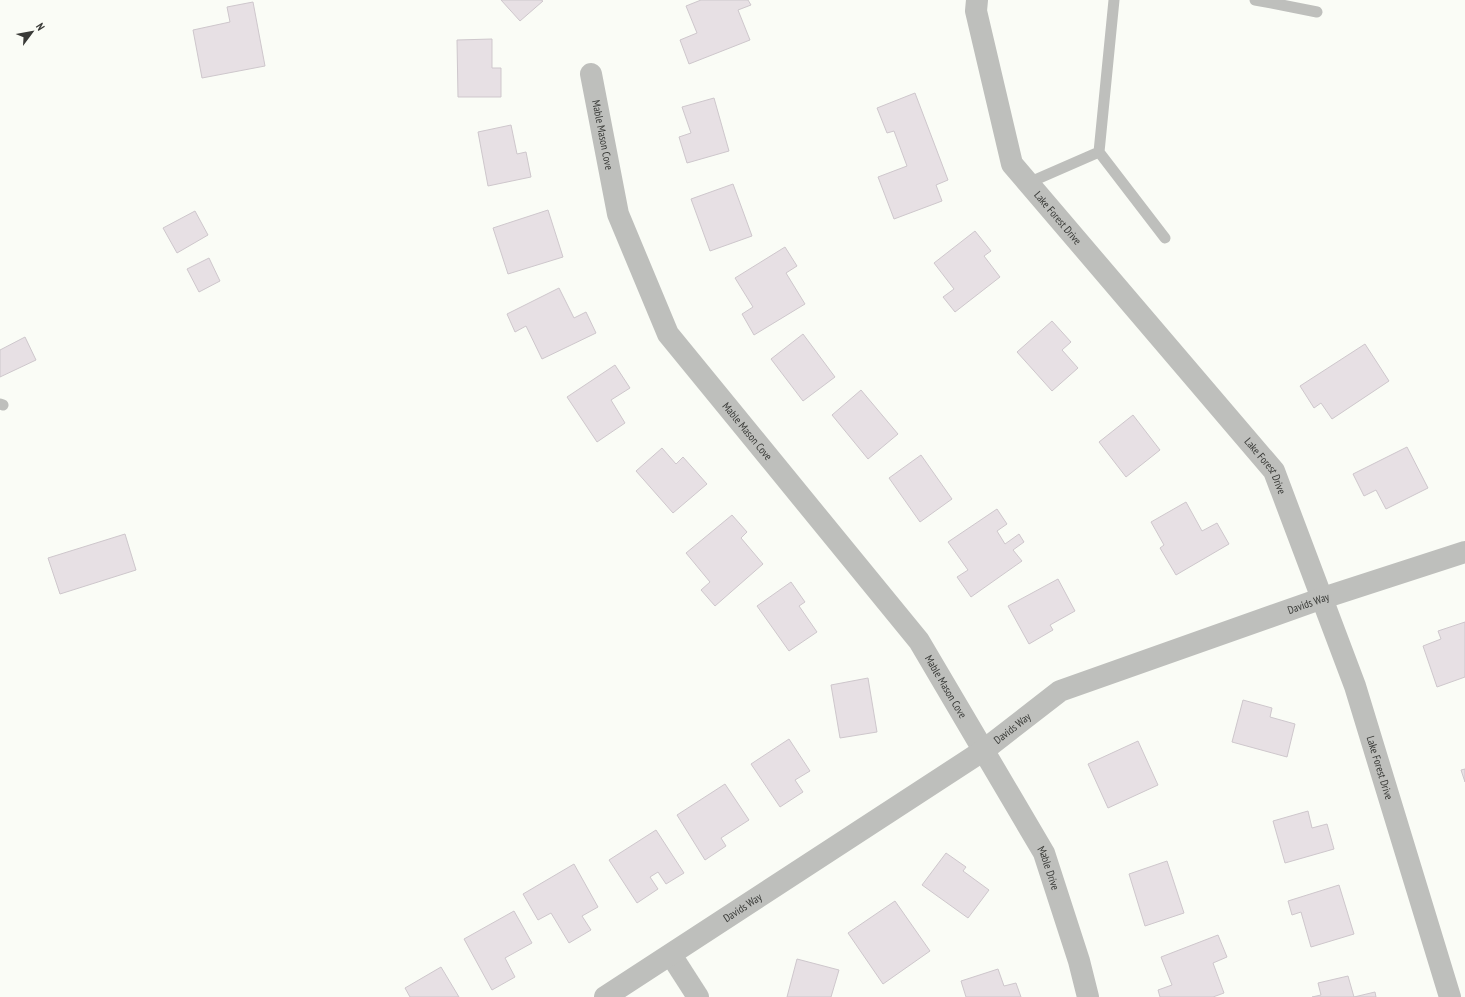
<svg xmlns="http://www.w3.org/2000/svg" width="1465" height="997" font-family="'PT Sans Narrow',sans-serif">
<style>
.building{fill:#e7e0e4;stroke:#cec7cc}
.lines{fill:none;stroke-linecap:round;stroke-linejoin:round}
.service{stroke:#bebfbc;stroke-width:11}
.minor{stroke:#bebfbc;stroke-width:22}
.labels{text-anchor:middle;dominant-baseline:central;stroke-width:3;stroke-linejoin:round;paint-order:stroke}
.street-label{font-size:11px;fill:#393a37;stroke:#fafcf6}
</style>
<rect width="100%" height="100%" fill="#fafcf6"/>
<!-- building -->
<path class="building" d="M 501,0 L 541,0 L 543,1 L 520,21 Z
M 701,0 L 748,0 L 751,5 L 738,10 L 750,40 L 689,64 L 680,40 L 697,33 L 686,6 Z
M 253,2 L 265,66 L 202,78 L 193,30 L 230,22 L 227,7 Z
M 492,39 L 492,68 L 501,68 L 501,97 L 458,97 L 457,40 Z
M 915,93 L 948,180 L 936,185 L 942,201 L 894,219 L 878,177 L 907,166 L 894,131 L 887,133 L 877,108 Z
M 714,98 L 729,151 L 687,163 L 679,137 L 691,133 L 682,107 Z
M 511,125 L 517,154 L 526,152 L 531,177 L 488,186 L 478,132 Z
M 733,184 L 752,236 L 710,251 L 691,199 Z
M 548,210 L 563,257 L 508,274 L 493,228 Z
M 195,211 L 208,235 L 177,253 L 163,228 Z
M 975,231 L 991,251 L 984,256 L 1000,277 L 955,312 L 943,297 L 954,289 L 934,263 Z
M 785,247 L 797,266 L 786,273 L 805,304 L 754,335 L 742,314 L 753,307 L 735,278 Z
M 209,258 L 220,281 L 199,292 L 187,269 Z
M 559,288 L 574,318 L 586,312 L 596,333 L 542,359 L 526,326 L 515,332 L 507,314 Z
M 1052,321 L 1071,342 L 1062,350 L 1078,368 L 1052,391 L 1017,352 Z
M 803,334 L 835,377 L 803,401 L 771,359 Z
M 25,337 L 36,360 L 0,377 L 0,350 Z
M 1365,344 L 1389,381 L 1332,419 L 1321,403 L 1314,408 L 1300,386 Z
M 615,365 L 630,388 L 611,400 L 625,423 L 597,442 L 567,397 Z
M 861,390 L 898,434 L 868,459 L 832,415 Z
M 1133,415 L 1160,450 L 1126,477 L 1099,442 Z
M 1407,447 L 1428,488 L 1386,509 L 1376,490 L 1364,496 L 1353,474 Z
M 662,448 L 676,464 L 683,457 L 707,484 L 673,513 L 636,471 Z
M 921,455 L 952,499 L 920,522 L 889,478 Z
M 1186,502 L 1202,531 L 1217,523 L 1229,544 L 1176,575 L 1160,548 L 1164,545 L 1151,522 Z
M 997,509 L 1007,524 L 997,531 L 1005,544 L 1019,534 L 1024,542 L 1013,550 L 1022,561 L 971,597 L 957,577 L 968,570 L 948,542 Z
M 732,515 L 747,532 L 741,538 L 763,564 L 715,606 L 701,590 L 710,582 L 686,553 Z
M 125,534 L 136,570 L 60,594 L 48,558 Z
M 1058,579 L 1075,611 L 1050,625 L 1053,630 L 1029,644 L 1008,606 Z
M 791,582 L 805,602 L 799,606 L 817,632 L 789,651 L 757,606 Z
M 1465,622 L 1465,677 L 1437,687 L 1423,646 L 1441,639 L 1438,631 Z
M 868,678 L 877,732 L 840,738 L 831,685 Z
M 1243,700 L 1272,708 L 1270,717 L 1295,724 L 1287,757 L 1232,742 Z
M 789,739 L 810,771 L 795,780 L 803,792 L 780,807 L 751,764 Z
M 1138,741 L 1158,785 L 1108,808 L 1088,764 Z
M 1465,769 L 1465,782 L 1461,770 Z
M 725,784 L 749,820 L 721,838 L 726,846 L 705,860 L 677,815 Z
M 1308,811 L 1312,828 L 1327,824 L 1334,849 L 1285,863 L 1273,821 Z
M 656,830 L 684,873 L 666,884 L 658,872 L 650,877 L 658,889 L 637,903 L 609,860 Z
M 946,853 L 966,867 L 963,871 L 989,890 L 968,918 L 922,885 Z
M 1167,861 L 1184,913 L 1145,926 L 1129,874 Z
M 574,864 L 598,907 L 582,916 L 591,930 L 569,943 L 551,913 L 538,920 L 523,894 Z
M 1339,885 L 1354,934 L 1311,947 L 1301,912 L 1292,915 L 1288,901 Z
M 895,901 L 930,951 L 883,984 L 848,933 Z
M 514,911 L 532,943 L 505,958 L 515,977 L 492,990 L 464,939 Z
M 1218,935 L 1227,957 L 1213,963 L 1224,993 L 1213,997 L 1160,997 L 1158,990 L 1172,985 L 1161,957 Z
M 797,959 L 839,970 L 831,997 L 787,997 Z
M 441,967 L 459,997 L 410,997 L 405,988 Z
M 998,969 L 1004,986 L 1016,983 L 1021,997 L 966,997 L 961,981 Z
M 1348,976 L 1354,997 L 1312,997 L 1321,995 L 1318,983 Z
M 1375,992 L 1376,997 L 1354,997 Z"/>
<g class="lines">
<!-- service -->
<path class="service" d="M 1255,0 L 1272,3 L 1273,0
M 1272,3 L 1317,12
M 1099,152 L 1165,238
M 1028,183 L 1099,152 L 1114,0
M 0,404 L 3,405"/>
<!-- minor -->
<g class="minor">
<path id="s1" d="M 977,0 L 976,11 L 1012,164 L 1274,471 L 1355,686 L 1450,997"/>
<path id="s2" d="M 591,74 L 618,214 L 668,334 L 919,641 L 1044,853 L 1079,961 L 1088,997"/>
<path d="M 671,955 L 698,997"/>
<path id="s3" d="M 605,997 L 984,750 L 1060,691 L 1323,598 L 1465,552"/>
</g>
</g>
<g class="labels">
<!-- street labels -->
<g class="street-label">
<text stroke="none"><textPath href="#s2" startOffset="62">Mable Mason Cove</textPath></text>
<text stroke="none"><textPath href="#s1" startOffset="239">Lake Forest Drive</textPath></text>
<text stroke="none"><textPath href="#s2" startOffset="398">Mable Mason Cove</textPath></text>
<text stroke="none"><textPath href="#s1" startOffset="563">Lake Forest Drive</textPath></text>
<text stroke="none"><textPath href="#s3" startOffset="812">Davids Way</textPath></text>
<text stroke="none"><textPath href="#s2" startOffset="722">Mable Mason Cove</textPath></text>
<text stroke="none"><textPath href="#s3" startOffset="488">Davids Way</textPath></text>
<text stroke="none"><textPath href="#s1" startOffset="887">Lake Forest Drive</textPath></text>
<text stroke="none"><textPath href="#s2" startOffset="931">Mable Drive</textPath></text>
<text stroke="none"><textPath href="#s3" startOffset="164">Davids Way</textPath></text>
</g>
</g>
<!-- north arrow -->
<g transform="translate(32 32) rotate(58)" stroke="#fafcf6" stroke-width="3" paint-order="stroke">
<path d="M0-3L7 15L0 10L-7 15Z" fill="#393a37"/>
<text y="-6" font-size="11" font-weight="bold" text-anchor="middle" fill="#393a37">N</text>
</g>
</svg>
